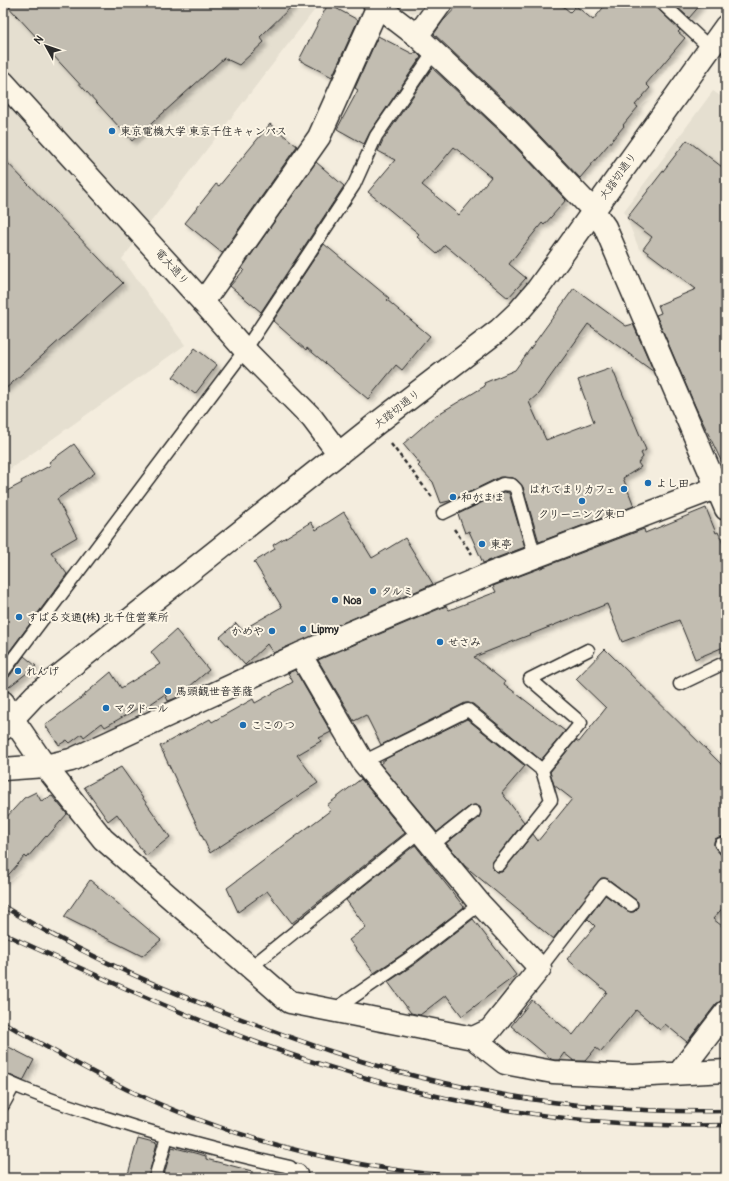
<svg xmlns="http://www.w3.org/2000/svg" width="729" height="1181" font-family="Pangolin,'Klee One',sans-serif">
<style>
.built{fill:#e5dfd0}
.building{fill:#c2bdb1;stroke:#2b2b2b;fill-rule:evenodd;filter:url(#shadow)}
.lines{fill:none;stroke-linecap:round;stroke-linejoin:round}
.service-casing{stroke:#2b2b2b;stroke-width:15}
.minor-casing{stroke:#2b2b2b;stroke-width:25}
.tertiary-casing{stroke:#2b2b2b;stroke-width:25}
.path{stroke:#2b2b2b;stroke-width:2.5;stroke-dasharray:4 3;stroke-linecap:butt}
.service{stroke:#fcf5e5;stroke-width:12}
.minor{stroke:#fcf5e5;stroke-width:22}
.tertiary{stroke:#fcf5e5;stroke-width:22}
.rail-casing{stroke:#2b2b2b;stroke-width:4.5}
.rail{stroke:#fcf5e5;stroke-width:3;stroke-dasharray:9;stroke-linecap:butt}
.poi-dot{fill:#1f6fb2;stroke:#fcf5e5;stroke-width:1.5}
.labels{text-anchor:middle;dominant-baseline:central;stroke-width:4;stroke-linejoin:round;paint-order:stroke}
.poi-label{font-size:11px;font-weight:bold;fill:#2b2b2b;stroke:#fcf5e5;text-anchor:start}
.street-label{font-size:11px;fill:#2b2b2b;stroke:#fcf5e5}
</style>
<defs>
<filter id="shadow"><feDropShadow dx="3.5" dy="3.5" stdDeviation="2" flood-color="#0004"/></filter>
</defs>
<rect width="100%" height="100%" fill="#f4edde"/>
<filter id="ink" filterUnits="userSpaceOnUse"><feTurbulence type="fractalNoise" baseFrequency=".025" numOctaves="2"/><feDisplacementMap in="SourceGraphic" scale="8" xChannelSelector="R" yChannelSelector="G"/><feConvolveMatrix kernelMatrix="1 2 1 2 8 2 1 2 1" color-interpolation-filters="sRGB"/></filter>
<g filter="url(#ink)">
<!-- built -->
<path class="built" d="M 3,3 L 320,3 L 122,259 L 185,345 L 3,474 Z
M 398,3 L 433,3 L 428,10 L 413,14 Z
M 713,91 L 726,100 L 726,297 L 701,294 L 639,249 L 624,211 Z"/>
<!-- building -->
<path class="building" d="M 5,3 L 295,3 L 260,37 L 264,42 L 239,65 L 224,58 L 132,141 Z
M 460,3 L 559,3 L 570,12 L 576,6 L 593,20 L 607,3 L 655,3 L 657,8 L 680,30 L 678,32 L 685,38 L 646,84 L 650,88 L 635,105 L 638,107 L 623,125 L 624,126 L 580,178 L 521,116 L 434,34 L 443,21 Z
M 673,3 L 702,3 L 689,18 Z
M 328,4 L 358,20 L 332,77 L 299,60 Z
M 378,36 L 413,54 L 416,52 L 421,57 L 370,132 L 364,144 L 337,129 L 358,90 L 355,88 Z
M 432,68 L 503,134 L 566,200 L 544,225 L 542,223 L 509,264 L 526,278 L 508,298 L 445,245 L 437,254 L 417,237 L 419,234 L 368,192 L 395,160 L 378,151 L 383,140 ZM 454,147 L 491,177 L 459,215 L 422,185 Z
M 270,124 L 297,146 L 222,253 L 185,223 L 216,184 L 219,186 Z
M 687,140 L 726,170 L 726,471 L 696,408 L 656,315 L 661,313 L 658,305 L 696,289 L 643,249 L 652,237 L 627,218 Z
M 3,158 L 123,283 L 3,391 Z
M 316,162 L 344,186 L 261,312 L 230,286 L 244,270 L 242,268 Z
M 324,244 L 389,298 L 387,300 L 430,336 L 402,370 L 396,365 L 368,399 L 307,348 L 306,350 L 273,321 Z
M 574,288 L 626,326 L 633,324 L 654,372 L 588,324 L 538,394 L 529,402 L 546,440 L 594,422 L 578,380 L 612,368 L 646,450 L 641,453 L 643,457 L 638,463 L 641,467 L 623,478 L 634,506 L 539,542 L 523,487 L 517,480 L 513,478 L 500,477 L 453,500 L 441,503 L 433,482 L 418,466 L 420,464 L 403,444 L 435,416 L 485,386 L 484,383 L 515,370 Z
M 195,348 L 217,365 L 195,394 L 173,377 Z
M 74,444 L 95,473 L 57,499 L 77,537 L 51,552 L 67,574 L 3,660 L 3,493 L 22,483 L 21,481 L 51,465 L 49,462 Z
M 504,492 L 509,493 L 525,547 L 483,563 L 469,531 L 465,533 L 458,514 Z
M 706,508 L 716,533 L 718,532 L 726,550 L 726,646 L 695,659 L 679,620 L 622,642 L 607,604 L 474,657 L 505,682 L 504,684 L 565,731 L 541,760 L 473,704 L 468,703 L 465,703 L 381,745 L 366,715 L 354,721 L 318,660 L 446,606 L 449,610 L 496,592 L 493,586 L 644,529 L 645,533 Z
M 344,512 L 372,558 L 405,538 L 433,584 L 273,653 L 267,644 L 245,665 L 220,637 L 236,623 L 242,630 L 282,607 L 254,562 L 275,549 L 273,545 L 311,522 L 316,530 Z
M 176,630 L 209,670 L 176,698 L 168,701 L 165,694 L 146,707 L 140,707 L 105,727 L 102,723 L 84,737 L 82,734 L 70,743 L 67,740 L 59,745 L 45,725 L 85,695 L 85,694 L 111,672 L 121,688 L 160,664 L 151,652 Z
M 605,649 L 726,769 L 726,838 L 723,837 L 719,837 L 715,839 L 714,842 L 714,846 L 716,849 L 721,855 L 726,856 L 726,904 L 713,919 L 726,929 L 726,996 L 722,1000 L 716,1004 L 687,1042 L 665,1024 L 660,1030 L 636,1010 L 601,1052 L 596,1048 L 585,1061 L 574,1061 L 564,1053 L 559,1060 L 554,1060 L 551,1059 L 511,1026 L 532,1000 L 573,1035 L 607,992 L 567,959 L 595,926 L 588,919 L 586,921 L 605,895 L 630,912 L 634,912 L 637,909 L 638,905 L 638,902 L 608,879 L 605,878 L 601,878 L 553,939 L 465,866 L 446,843 L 479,818 L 481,811 L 480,807 L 476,805 L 470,806 L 437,832 L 380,764 L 387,758 L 467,719 L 525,766 L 502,793 L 524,822 L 492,863 L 492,868 L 495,871 L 498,872 L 502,872 L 533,834 L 538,841 L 572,799 L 554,785 L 550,772 L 576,740 L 579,742 L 606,708 L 576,679 Z
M 24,656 L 36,666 L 5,690 L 3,690 L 3,679 L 9,677 Z
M 295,670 L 331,732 L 319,738 L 321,741 L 297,755 L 318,783 L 210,853 L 160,746 L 210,719 L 212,722 L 253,699 L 255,703 L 293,682 L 288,673 Z
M 121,767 L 170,837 L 146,856 L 117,814 L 108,821 L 84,787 Z
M 361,779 L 405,833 L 292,923 L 267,891 L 238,912 L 227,888 L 331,810 L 327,805 Z
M 36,792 L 41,801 L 52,796 L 67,814 L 47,837 L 46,836 L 27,858 L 25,856 L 3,881 L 3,821 L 24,798 Z
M 415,845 L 464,907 L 406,952 L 374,973 L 349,940 L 366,927 L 346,900 Z
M 90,880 L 161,940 L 142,956 L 64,917 Z
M 473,919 L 516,975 L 462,1016 L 446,995 L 420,1015 L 411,1013 L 388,982 L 415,964 Z
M 3,1044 L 34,1060 L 23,1081 L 3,1072 Z
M 138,1138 L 157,1143 L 148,1178 L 127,1178 Z
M 172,1147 L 206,1156 L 206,1159 L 252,1171 L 252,1178 L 163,1178 Z"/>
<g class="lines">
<defs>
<path id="service" d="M 662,3 L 710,48
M 443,513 L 503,484 L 512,485 L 516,489 L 535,557
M 3,672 L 245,350 L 354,185 L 376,136 L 434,52
M 680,684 L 726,662
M 363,762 L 468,710 L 542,770 L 551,800 L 499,865
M 542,770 L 581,723 L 530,679 L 588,650
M 721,844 L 726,849
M 431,846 L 474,812
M 251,967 L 420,831
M 540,968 L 604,885 L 631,905
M 334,1010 L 410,958 L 480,904
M 3,1080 C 32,1094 66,1105 97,1115 C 160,1136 225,1153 290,1167 L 296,1175
M 3,1105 L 14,1085
M 155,1178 L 167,1137"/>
<path id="minor" d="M 374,3 L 417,36 L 512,125 L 593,210 L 605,227 L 726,509
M 417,36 L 441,3
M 203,302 L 319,137 L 378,6
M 300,654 L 363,762 L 480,904 L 540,968 L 490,1030 L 473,1038
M 3,702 L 12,718 L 45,766 L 103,839 L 290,1002 L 473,1038 L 505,1063 L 553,1072 L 633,1076 L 726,1071
M 3,769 L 45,766 L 71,760 L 300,654 L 487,575 L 726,484
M 679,1073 L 726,1012
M 294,1178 L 296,1175"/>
<path id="tertiary" d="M 3,82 L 203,302 L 245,350 L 312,418 L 339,454
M 3,729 L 35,695 L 376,424 L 499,330 L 519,311 L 537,290 L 726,26"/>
</defs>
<!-- service casing -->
<use href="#service" class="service-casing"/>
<!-- minor casing -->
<use href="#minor" class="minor-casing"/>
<!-- tertiary casing -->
<use href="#tertiary" class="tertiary-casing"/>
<!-- path -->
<path class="path" d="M 391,444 L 432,497
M 454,529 L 472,554"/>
<!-- service -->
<use href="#service" class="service"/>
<!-- minor -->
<use href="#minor" class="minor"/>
<!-- tertiary -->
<use href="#tertiary" class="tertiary"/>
<defs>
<path id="rail" d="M 3,906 C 72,949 147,983 223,1012 C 296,1040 369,1067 445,1083 C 537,1104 631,1113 726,1111
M 3,933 C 35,949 68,962 100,977 C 174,1010 248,1042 326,1066 C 455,1107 591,1129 726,1125
M 3,1022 C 44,1046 85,1069 128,1090 C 238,1142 367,1174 488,1178"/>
</defs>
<!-- rail casing -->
<use href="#rail" class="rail-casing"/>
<!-- rail -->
<use href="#rail" class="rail"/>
</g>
</g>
<!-- markers -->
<g class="poi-dot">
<circle cx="112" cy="131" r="4"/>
<circle cx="648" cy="483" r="4"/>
<circle cx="624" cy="489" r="4"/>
<circle cx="453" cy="497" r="4"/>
<circle cx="582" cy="501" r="4"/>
<circle cx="482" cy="544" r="4"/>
<circle cx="373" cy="591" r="4"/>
<circle cx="335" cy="600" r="4"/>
<circle cx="19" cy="617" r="4"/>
<circle cx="303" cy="629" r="4"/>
<circle cx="272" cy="631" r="4"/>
<circle cx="440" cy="642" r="4"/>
<circle cx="18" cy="671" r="4"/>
<circle cx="168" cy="691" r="4"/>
<circle cx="106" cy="708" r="4"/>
<circle cx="243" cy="725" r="4"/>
</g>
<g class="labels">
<!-- poi labels -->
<g class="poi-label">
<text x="120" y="131">東京電機大学 東京千住キャンパス</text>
<text x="656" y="483">よし田</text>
<text x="616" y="489" text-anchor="end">はれてまりカフェ</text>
<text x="461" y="497">和がまま</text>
<text x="582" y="514" text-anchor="middle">クリーニング東口</text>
<text x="490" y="544">東亭</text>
<text x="381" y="591">タルミ</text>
<text x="343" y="600">Noa</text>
<text x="27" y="617">すばる交通(株) 北千住営業所</text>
<text x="311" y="629">Lipmy</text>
<text x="264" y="631" text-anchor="end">かめや</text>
<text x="448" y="642">せさみ</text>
<text x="26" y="671">れんげ</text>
<text x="176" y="691">馬頭観世音菩薩</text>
<text x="114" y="708">マタドール</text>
<text x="251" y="725">ここのつ</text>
</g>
<!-- street labels -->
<g class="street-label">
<text transform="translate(618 176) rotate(-54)">大踏切通り</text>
<text transform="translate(172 267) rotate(48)">電大通り</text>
<text transform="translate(397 409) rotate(-38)">大踏切通り</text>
</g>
</g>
<!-- margin -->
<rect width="729" height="1181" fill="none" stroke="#fcf5e5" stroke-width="16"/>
<rect x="8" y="8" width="713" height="1165" fill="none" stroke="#2b2b2b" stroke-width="1.5" filter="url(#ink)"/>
<!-- north arrow -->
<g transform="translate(46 46) rotate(310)" stroke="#fcf5e5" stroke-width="3" paint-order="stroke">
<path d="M0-3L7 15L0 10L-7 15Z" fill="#2b2b2b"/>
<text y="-6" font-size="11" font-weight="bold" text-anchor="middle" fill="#2b2b2b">N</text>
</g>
</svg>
